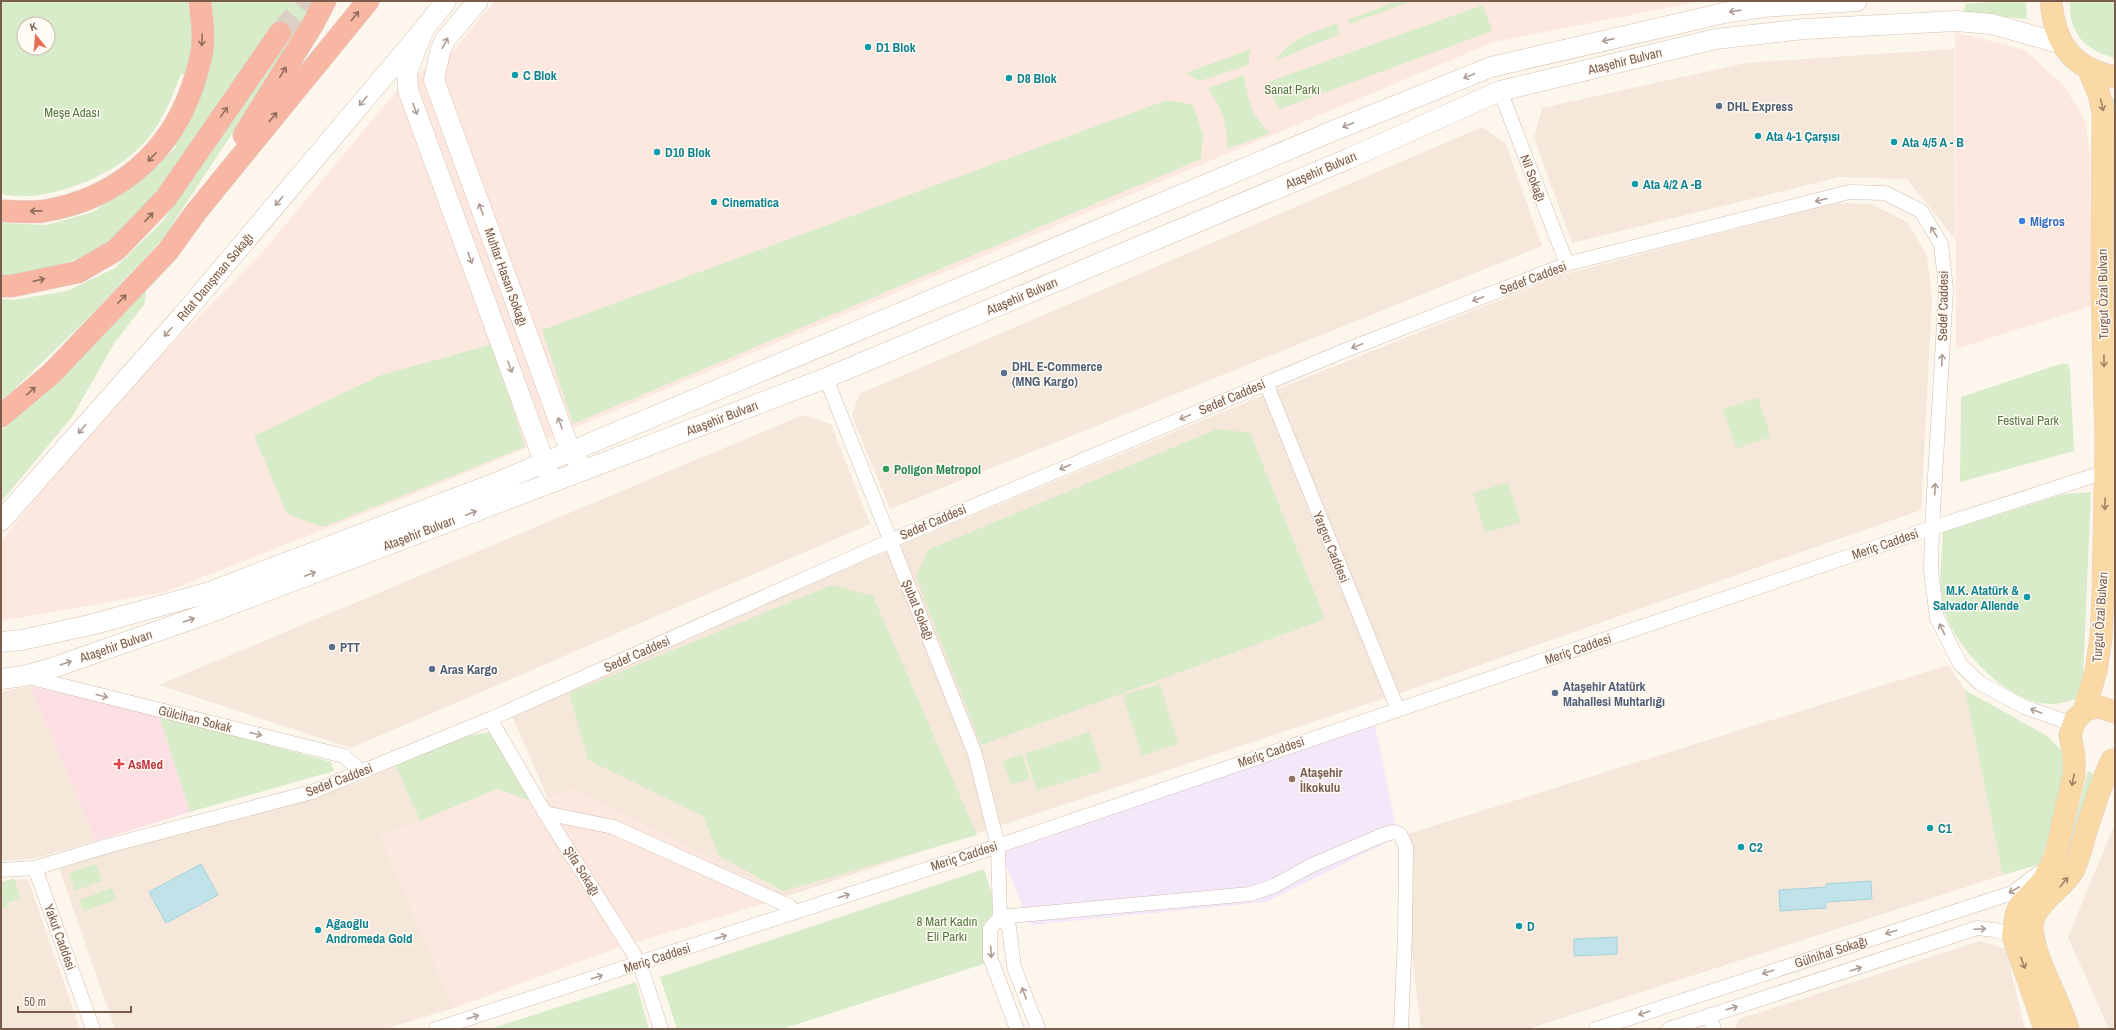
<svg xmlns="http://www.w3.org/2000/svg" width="2116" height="1030" font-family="'Archivo Narrow',sans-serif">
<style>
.residential{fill:#f5e8da}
.commercial{fill:#fde8e0}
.education{fill:#f3e8fa}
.medical{fill:#fbdfe3}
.green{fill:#d8ecc9;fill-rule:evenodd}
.water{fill:#bfe3e8;stroke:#a5d3da}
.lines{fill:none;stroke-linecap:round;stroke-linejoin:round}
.highway-tunnel{stroke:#dcd0c4;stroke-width:22;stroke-dasharray:22 11;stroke-linecap:butt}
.street-casing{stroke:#d1beb0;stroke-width:15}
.secondary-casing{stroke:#d6c0b0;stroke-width:21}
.primary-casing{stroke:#dad1cd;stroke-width:23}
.highway-casing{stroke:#dad1cd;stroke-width:23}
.street{stroke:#fff;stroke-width:14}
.secondary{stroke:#fff;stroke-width:20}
.primary{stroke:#fbd9a5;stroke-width:22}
.highway{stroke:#f7b7a3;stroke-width:22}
.oneway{stroke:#af9d94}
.oneway2{stroke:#936e5e}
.oneway3{stroke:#a18267}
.culture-dot{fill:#0f9aa8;stroke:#fffaf3;stroke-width:1.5}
.service-dot{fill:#5c6f8a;stroke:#fffaf3;stroke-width:1.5}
.shop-dot{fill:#3f7fe0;stroke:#fffaf3;stroke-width:1.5}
.leisure-dot{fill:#2e9e5b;stroke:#fffaf3;stroke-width:1.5}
.health-dot{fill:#e0444e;stroke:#fffaf3;stroke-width:1.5}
.education-dot{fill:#8d6e63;stroke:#fffaf3;stroke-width:1.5}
.labels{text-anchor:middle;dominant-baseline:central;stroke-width:3;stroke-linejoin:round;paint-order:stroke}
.culture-label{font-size:13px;font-weight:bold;fill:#0d838f;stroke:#fffaf3;text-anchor:start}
.street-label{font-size:13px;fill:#7a5c4d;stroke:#fffaf3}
.park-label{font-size:13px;fill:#537a41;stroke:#fffaf3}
.service-label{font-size:13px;font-weight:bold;fill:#4e5e75;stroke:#fffaf3;text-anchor:start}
.shop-label{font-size:13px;font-weight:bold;fill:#366cbe;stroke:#fffaf3;text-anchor:start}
.leisure-label{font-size:13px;font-weight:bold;fill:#27864d;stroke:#fffaf3;text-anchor:start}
.health-label{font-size:13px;font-weight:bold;fill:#be3a42;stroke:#fffaf3;text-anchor:start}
.education-label{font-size:13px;font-weight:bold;fill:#785e54;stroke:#fffaf3;text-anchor:start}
</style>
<rect width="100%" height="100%" fill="#fdf6ec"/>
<!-- residential -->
<path class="residential" d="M 1954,49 L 1955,239 L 1907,179 L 1840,177 L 1572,243 L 1534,137 L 1542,108 L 1746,63 Z
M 1482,127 L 1506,144 L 1542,246 L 890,509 L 852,416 L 859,394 Z
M 1835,203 L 1871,204 L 1907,222 L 1927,255 L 1932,300 L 1921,510 L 1406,691 L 785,897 L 575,790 L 548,798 L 512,716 L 901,545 L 1288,385 L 1562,275 Z
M 803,415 L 831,424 L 870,524 L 351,748 L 159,685 Z
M 1948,665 L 1965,690 L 2003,875 L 1528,1029 L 1421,1029 L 1398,837 Z
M 30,686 L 96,841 L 33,859 L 1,861 L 1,692 Z
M 395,764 L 420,821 L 380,836 L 454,1008 L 384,1029 L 115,1029 L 59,868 L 112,850 L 358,783 Z
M 2115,823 L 2115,1027 L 2109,1029 L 2068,937 Z
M 28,879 L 80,1029 L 1,1029 L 1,881 Z
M 1980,941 L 2006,949 L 2025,1029 L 1734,1029 L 1739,1019 Z"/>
<!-- commercial -->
<path class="commercial" d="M 495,1 L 1702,1 L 1494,42 L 447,481 L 165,592 L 1,621 L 1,542 L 67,458 L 126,391 L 260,255 L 403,83 L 452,52 Z
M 1955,32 L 2025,50 L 2063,85 L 2085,120 L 2090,155 L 2092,306 L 1956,349 Z
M 497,789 L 534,802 L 575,789 L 785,897 L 617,948 L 454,1008 L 380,836 L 420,821 Z"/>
<!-- education -->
<path class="education" d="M 1374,721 L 1398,837 L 1266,902 L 1030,925 L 998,846 Z"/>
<!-- medical -->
<path class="medical" d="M 30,686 L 159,715 L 190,812 L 96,841 Z"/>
<!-- green -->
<path class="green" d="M 1,1 L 190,1 L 193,23 L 188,78 L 181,74 C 171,100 161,126 141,146 C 110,178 45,204 1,194 ZM 24,24 L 48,24 L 48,48 L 24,48 Z
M 211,1 L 313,1 L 293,41 L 162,240 L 86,320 L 1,402 L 1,299 L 13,300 L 67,291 L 115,268 L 164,220 L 209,153 L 204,126 C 177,163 152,206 118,236 C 100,251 68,264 46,269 C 31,272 17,276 1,275 L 1,223 L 47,225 L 93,212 L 146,176 L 176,147 L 174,143 Z
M 1397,1 L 1412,1 L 1349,24 L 1348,20 Z
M 2004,1 L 2026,1 L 2027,19 L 1964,13 L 1965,4 Z
M 2070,1 L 2115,1 L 2115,58 C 2085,50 2068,33 2070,1 Z
M 1483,5 L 1492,31 L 1280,109 L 1272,97 L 1268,82 Z
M 1337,23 L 1340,34 L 1275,61 C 1292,37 1310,34 1337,23 Z
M 1251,49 L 1248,65 L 1200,81 L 1186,73 Z
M 1244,75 C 1248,100 1251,115 1270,133 L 1227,149 C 1227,121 1223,111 1208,88 Z
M 2106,97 L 2115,98 L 2114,444 L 2113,131 Z
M 1167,100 L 1193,105 L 1203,134 L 1201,159 L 573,424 L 542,330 Z
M 147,286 L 144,305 L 115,342 L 72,417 L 1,502 L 1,430 L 53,384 Z
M 493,344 L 525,447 L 323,527 L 287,514 L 254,436 L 381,375 Z
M 2060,364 L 2068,364 L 2070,372 L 2074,451 L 1960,482 L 1961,397 Z
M 1758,397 L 1771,437 L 1736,449 L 1723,409 Z
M 1217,429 L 1250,433 L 1325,619 L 981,745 L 916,577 L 928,550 Z
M 1508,482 L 1521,522 L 1485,533 L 1473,493 Z
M 2091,492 L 2083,678 L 2079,698 C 2071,700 2063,703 2055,704 C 2011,707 1959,652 1945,614 C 1937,591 1942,556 1943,532 L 2064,494 Z
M 832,585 L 873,596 L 977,835 L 783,891 L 719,856 L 703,816 L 588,760 L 569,693 Z
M 1160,684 L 1178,744 L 1142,756 L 1123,695 Z
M 1965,690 L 2047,736 L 2062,751 L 2067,776 L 2040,864 L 2003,875 Z
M 159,715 L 331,762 L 334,771 L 190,812 Z
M 490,732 L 534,802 L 497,789 L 420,821 L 395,764 L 462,737 Z
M 1089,732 L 1102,770 L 1037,791 L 1025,754 Z
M 1022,754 L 1030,779 L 1011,785 L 1003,761 Z
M 2088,771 L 2093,774 L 2070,862 L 2030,912 L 2026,928 L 2030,947 L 2059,1029 L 2052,1029 L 2024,944 L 2022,935 L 2025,914 L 2031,901 L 2065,861 Z
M 96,864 L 102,881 L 75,891 L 69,873 Z
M 984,869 L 994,900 L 993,961 L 782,1029 L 677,1029 L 660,977 Z
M 14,878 L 21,898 L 7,903 L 8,907 L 1,909 L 1,883 Z
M 112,888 L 116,900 L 83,911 L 79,900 Z
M 636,982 L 649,1029 L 490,1029 Z"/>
<!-- water -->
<path class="water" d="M 201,864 L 218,895 L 166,923 L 149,892 Z
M 1871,881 L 1872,899 L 1826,902 L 1826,908 L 1780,911 L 1779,890 L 1826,887 L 1826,884 Z
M 1617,937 L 1617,954 L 1574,956 L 1574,939 Z"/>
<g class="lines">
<!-- highway-tunnel -->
<path class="highway-tunnel" d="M 280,33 L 308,1"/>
<defs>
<path id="street" d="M 1500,91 L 1567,264
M 826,378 L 975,754 L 998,846 L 1000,917 L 990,929 L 990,957 L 1017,1029
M 1266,383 L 1398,710
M 24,676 L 344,756 L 361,771
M 490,719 L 545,813 L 640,964 L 661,1029
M 545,813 L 613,827 L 789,906 L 796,912
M 35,868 L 93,1029
M 1,870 L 35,868 L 104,847 L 312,792 L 490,719 L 890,541 L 1341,352 L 1567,264 L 1849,192 L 1885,193 L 1921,211 L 1941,244 L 1946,289 L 1932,528 L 1931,571 L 1937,618 L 1960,664 L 1980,683 L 2024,707 L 2073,724
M 1000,917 L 1250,894 L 1274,886 L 1310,866 L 1383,835 L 1393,832 L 1400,834 L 1406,847 L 1405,935 L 1401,1029
M 1000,917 L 1009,927 L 1014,967 L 1038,1029
M 1710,1015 L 1714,1029
M 436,1029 L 998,846 L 1932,528 L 2105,472
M 1596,1029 L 2012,893 L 2039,873
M 1669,1029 L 1977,928 L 1995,930 L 2013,936"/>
<path id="secondary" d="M 446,1 L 424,29 L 407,72 L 408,90 L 549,475
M 434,80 L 566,440 L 578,462
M 434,80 L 440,52 L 445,40 L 478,1
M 1,521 L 182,316 L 424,29
M 1,642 L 22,640 L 94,624 L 207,593 L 498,482 L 1333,131 L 1491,67 L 1724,13 L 1763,7 L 1857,1
M 1,679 L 24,676 L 55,667 L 209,613 L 826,378 L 1350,158 L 1500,91 L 1716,39 L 1804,29 L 1956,21 L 1992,24 L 2062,44"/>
<path id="primary" d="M 2051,1 C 2055,44 2071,68 2115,77
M 2084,711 L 2096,671 L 2101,637 L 2103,593 L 2106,442 L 2102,289 L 2103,111 L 2099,94 L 2088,68
M 2045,1029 L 2013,936 L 2016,915 L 2020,905 L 2043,881 L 2055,857 L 2074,775 L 2074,756 L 2070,735 L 2075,720 L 2084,711 L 2091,708 L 2099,707 L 2115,712
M 2068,1029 C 2058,996 2036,964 2032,929 C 2030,906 2062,890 2073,871 C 2079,859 2082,844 2086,831 C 2094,807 2101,783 2112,760"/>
<path id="highway" d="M 244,135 L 313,24 L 325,1
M 1,211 C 15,211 30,213 44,211 C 116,199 170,154 193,85 C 198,69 203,54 203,37 C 203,25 201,13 200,1
M 1,286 L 12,286 L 78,272 L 116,250 L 166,198 L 280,33
M 1,416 L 52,373 L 168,251 L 196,212 L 368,1"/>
</defs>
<!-- street casing -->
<use href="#street" class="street-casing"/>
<!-- secondary casing -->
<use href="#secondary" class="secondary-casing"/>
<!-- primary casing -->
<use href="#primary" class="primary-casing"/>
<!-- highway casing -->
<use href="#highway" class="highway-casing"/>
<!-- street -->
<use href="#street" class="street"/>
<!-- secondary -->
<use href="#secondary" class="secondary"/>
<!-- primary -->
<use href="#primary" class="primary"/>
<!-- highway -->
<use href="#highway" class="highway"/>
</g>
<!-- one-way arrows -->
<defs><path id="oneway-shaft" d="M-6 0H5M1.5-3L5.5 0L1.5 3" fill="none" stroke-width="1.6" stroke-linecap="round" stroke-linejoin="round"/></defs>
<g class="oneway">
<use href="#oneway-shaft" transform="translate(1735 11) rotate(172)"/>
<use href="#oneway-shaft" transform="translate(1608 40) rotate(167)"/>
<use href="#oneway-shaft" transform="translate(445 43) rotate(-62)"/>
<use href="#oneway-shaft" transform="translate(1469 76) rotate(158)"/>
<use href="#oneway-shaft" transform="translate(363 101) rotate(130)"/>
<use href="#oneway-shaft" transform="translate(415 109) rotate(70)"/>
<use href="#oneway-shaft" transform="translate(1348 125) rotate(158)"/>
<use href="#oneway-shaft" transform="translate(1821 200) rotate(165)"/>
<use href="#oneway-shaft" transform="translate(279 201) rotate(130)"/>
<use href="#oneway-shaft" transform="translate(481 209) rotate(-110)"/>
<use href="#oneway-shaft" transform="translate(1934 232) rotate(-121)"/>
<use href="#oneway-shaft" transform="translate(470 258) rotate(70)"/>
<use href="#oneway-shaft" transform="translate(1478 299) rotate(159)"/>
<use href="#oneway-shaft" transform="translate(168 332) rotate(132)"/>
<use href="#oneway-shaft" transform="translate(1357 346) rotate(159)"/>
<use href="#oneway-shaft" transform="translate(1942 360) rotate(-87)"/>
<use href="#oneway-shaft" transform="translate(510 367) rotate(70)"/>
<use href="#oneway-shaft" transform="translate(1185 417) rotate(157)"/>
<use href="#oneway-shaft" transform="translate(560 423) rotate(-110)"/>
<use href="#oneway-shaft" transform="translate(82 429) rotate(129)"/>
<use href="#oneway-shaft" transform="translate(1065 467) rotate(157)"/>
<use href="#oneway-shaft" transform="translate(1935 489) rotate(-87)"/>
<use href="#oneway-shaft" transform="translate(471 513) rotate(-21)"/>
<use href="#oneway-shaft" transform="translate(310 574) rotate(-21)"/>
<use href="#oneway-shaft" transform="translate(189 620) rotate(-19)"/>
<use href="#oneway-shaft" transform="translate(1942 629) rotate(-115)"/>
<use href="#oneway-shaft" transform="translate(66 663) rotate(-19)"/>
<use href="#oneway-shaft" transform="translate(102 696) rotate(14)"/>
<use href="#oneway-shaft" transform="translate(2036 711) rotate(-160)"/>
<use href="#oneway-shaft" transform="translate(256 734) rotate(14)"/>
<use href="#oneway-shaft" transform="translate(2014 890) rotate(150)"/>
<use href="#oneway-shaft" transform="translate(844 896) rotate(-18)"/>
<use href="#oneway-shaft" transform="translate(1980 929) rotate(-3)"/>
<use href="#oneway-shaft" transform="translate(1891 932) rotate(162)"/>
<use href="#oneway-shaft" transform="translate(721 937) rotate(-18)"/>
<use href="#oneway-shaft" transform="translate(991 952) rotate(86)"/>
<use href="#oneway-shaft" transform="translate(1856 969) rotate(-19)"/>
<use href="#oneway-shaft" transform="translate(1768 972) rotate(162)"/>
<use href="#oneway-shaft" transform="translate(597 977) rotate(-18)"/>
<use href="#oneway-shaft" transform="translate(1024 993) rotate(-111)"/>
<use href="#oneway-shaft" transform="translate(1732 1008) rotate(-17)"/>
<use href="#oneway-shaft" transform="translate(1644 1013) rotate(162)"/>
<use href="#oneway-shaft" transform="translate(473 1017) rotate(-18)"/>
</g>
<g class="oneway2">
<use href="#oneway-shaft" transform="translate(355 16) rotate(-51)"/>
<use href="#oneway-shaft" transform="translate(202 40) rotate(93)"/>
<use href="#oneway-shaft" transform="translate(283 72) rotate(-58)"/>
<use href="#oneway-shaft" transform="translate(224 112) rotate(-55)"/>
<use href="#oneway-shaft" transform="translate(273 117) rotate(-51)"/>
<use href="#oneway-shaft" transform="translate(152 157) rotate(134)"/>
<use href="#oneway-shaft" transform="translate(36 211) rotate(179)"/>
<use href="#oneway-shaft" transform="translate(149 217) rotate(-47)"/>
<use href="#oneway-shaft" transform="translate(39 280) rotate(-13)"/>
<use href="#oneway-shaft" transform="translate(122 299) rotate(-46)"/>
<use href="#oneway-shaft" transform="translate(31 391) rotate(-41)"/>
</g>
<g class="oneway3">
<use href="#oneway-shaft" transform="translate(2102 105) rotate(77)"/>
<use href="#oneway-shaft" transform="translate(2104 361) rotate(89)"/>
<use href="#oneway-shaft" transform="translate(2105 504) rotate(91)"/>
<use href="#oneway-shaft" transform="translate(2073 780) rotate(101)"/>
<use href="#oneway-shaft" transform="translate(2064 882) rotate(-51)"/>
<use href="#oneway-shaft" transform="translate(2023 963) rotate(70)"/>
</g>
<!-- markers -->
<g class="culture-dot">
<circle cx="868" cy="47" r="4"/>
<circle cx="515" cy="75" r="4"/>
<circle cx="1009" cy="78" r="4"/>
<circle cx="1758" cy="136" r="4"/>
<circle cx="1894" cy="142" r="4"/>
<circle cx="657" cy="152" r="4"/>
<circle cx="1635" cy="184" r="4"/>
<circle cx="714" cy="202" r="4"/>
<circle cx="2027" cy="597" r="4"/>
<circle cx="1930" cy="828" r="4"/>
<circle cx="1741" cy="847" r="4"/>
<circle cx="1519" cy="926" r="4"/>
<circle cx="318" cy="930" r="4"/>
</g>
<g class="service-dot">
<circle cx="1719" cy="106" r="4"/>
<circle cx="1004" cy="373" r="4"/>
<circle cx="332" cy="647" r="4"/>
<circle cx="432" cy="669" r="4"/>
<circle cx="1555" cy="693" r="4"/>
</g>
<circle class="shop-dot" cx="2022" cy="221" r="4"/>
<circle class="leisure-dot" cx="886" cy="469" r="4"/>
<path class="health-dot" d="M117 758h4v4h4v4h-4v4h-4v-4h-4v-4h4z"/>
<circle class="education-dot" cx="1292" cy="779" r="4"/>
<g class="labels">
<!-- culture labels -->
<g class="culture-label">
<text x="876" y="47">D1 Blok</text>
<text x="523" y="75">C Blok</text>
<text x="1017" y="78">D8 Blok</text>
<text x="1766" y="136">Ata 4-1 Çarşısı</text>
<text x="1902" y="142">Ata 4/5 A - B</text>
<text x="665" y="152">D10 Blok</text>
<text x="1643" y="184">Ata 4/2 A -B</text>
<text x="722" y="202">Cinematica</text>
<text x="2019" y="590" text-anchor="end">M.K. Atatürk &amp;<tspan x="2019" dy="15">Salvador Allende</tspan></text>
<text x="1938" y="828">C1</text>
<text x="1749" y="847">C2</text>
<text x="326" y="923">Ağaoğlu<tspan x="326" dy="15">Andromeda Gold</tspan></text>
<text x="1527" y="926">D</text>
</g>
<!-- street labels -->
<g class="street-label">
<text transform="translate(1625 61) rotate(-14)">Ataşehir Bulvarı</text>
<text transform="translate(1321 170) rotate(-23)">Ataşehir Bulvarı</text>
<text transform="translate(1533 178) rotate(69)">Nil Sokağı</text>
<text transform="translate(215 277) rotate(-50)">Rıfat Danışman Sokağı</text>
<text transform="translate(506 277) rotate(70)">Muhtar Hasan Sokağı</text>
<text transform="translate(1533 278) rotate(-21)">Sedef Caddesi</text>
<text transform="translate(2103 294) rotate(-91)">Turgut Özal Bulvarı</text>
<text transform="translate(1022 296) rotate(-23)">Ataşehir Bulvarı</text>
<text transform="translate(1943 306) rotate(-89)">Sedef Caddesi</text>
<text transform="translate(1232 397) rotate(-23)">Sedef Caddesi</text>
<text transform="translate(722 418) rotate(-21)">Ataşehir Bulvarı</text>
<text transform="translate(933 522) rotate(-23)">Sedef Caddesi</text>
<text transform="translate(419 533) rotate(-21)">Ataşehir Bulvarı</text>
<text transform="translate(1885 544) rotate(-19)">Meriç Caddesi</text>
<text transform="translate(1331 547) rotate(68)">Yargıcı Caddesi</text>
<text transform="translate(918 610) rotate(68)">Şubat Sokağı</text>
<text transform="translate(2100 617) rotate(-86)">Turgut Özal Bulvarı</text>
<text transform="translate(116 646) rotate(-19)">Ataşehir Bulvarı</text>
<text transform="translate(1578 649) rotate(-19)">Meriç Caddesi</text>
<text transform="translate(637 654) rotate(-24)">Sedef Caddesi</text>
<text transform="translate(195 719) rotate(14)">Gülcihan Sokak</text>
<text transform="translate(1271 752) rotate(-19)">Meriç Caddesi</text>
<text transform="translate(339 780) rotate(-21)">Sedef Caddesi</text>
<text transform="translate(964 856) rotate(-18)">Meriç Caddesi</text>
<text transform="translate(582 871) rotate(58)">Şifa Sokağı</text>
<text transform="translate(60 937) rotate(70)">Yakut Caddesi</text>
<text transform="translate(1831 952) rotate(-18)">Gülnihal Sokağı</text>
<text transform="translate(657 958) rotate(-18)">Meriç Caddesi</text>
</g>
<!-- park labels -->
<g class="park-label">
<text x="1292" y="89">Sanat Parkı</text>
<text x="72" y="112">Meşe Adası</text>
<text x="2028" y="420">Festival Park</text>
<text x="947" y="921">8 Mart Kadın<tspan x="947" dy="15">Eli Parkı</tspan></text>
</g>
<!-- service labels -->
<g class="service-label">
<text x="1727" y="106">DHL Express</text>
<text x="1012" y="366">DHL E-Commerce<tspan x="1012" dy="15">(MNG Kargo)</tspan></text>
<text x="340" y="647">PTT</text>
<text x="440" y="669">Aras Kargo</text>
<text x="1563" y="686">Ataşehir Atatürk<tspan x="1563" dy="15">Mahallesi Muhtarlığı</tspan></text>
</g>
<!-- shop labels -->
<g class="shop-label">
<text x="2030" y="221">Migros</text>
</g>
<!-- leisure labels -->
<g class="leisure-label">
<text x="894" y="469">Poligon Metropol</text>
</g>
<!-- health labels -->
<g class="health-label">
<text x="128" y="764">AsMed</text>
</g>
<!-- education labels -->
<g class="education-label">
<text x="1300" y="772">Ataşehir<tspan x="1300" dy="15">İlkokulu</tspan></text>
</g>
</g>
<!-- border -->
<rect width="2116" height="1030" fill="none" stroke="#7a5c4d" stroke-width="4"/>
<!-- north arrow -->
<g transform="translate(36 36) rotate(343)"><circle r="19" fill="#fffaf3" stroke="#cabbb1"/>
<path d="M0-3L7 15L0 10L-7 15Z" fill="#e76f51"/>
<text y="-6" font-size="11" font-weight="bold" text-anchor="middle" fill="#7a5c4d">K</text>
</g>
<!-- scale -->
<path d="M18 1006v6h113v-6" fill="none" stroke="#7a5c4d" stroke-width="2"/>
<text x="24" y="1006" font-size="12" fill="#7a5c4d" stroke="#fffaf3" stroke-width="3" paint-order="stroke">50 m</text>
</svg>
